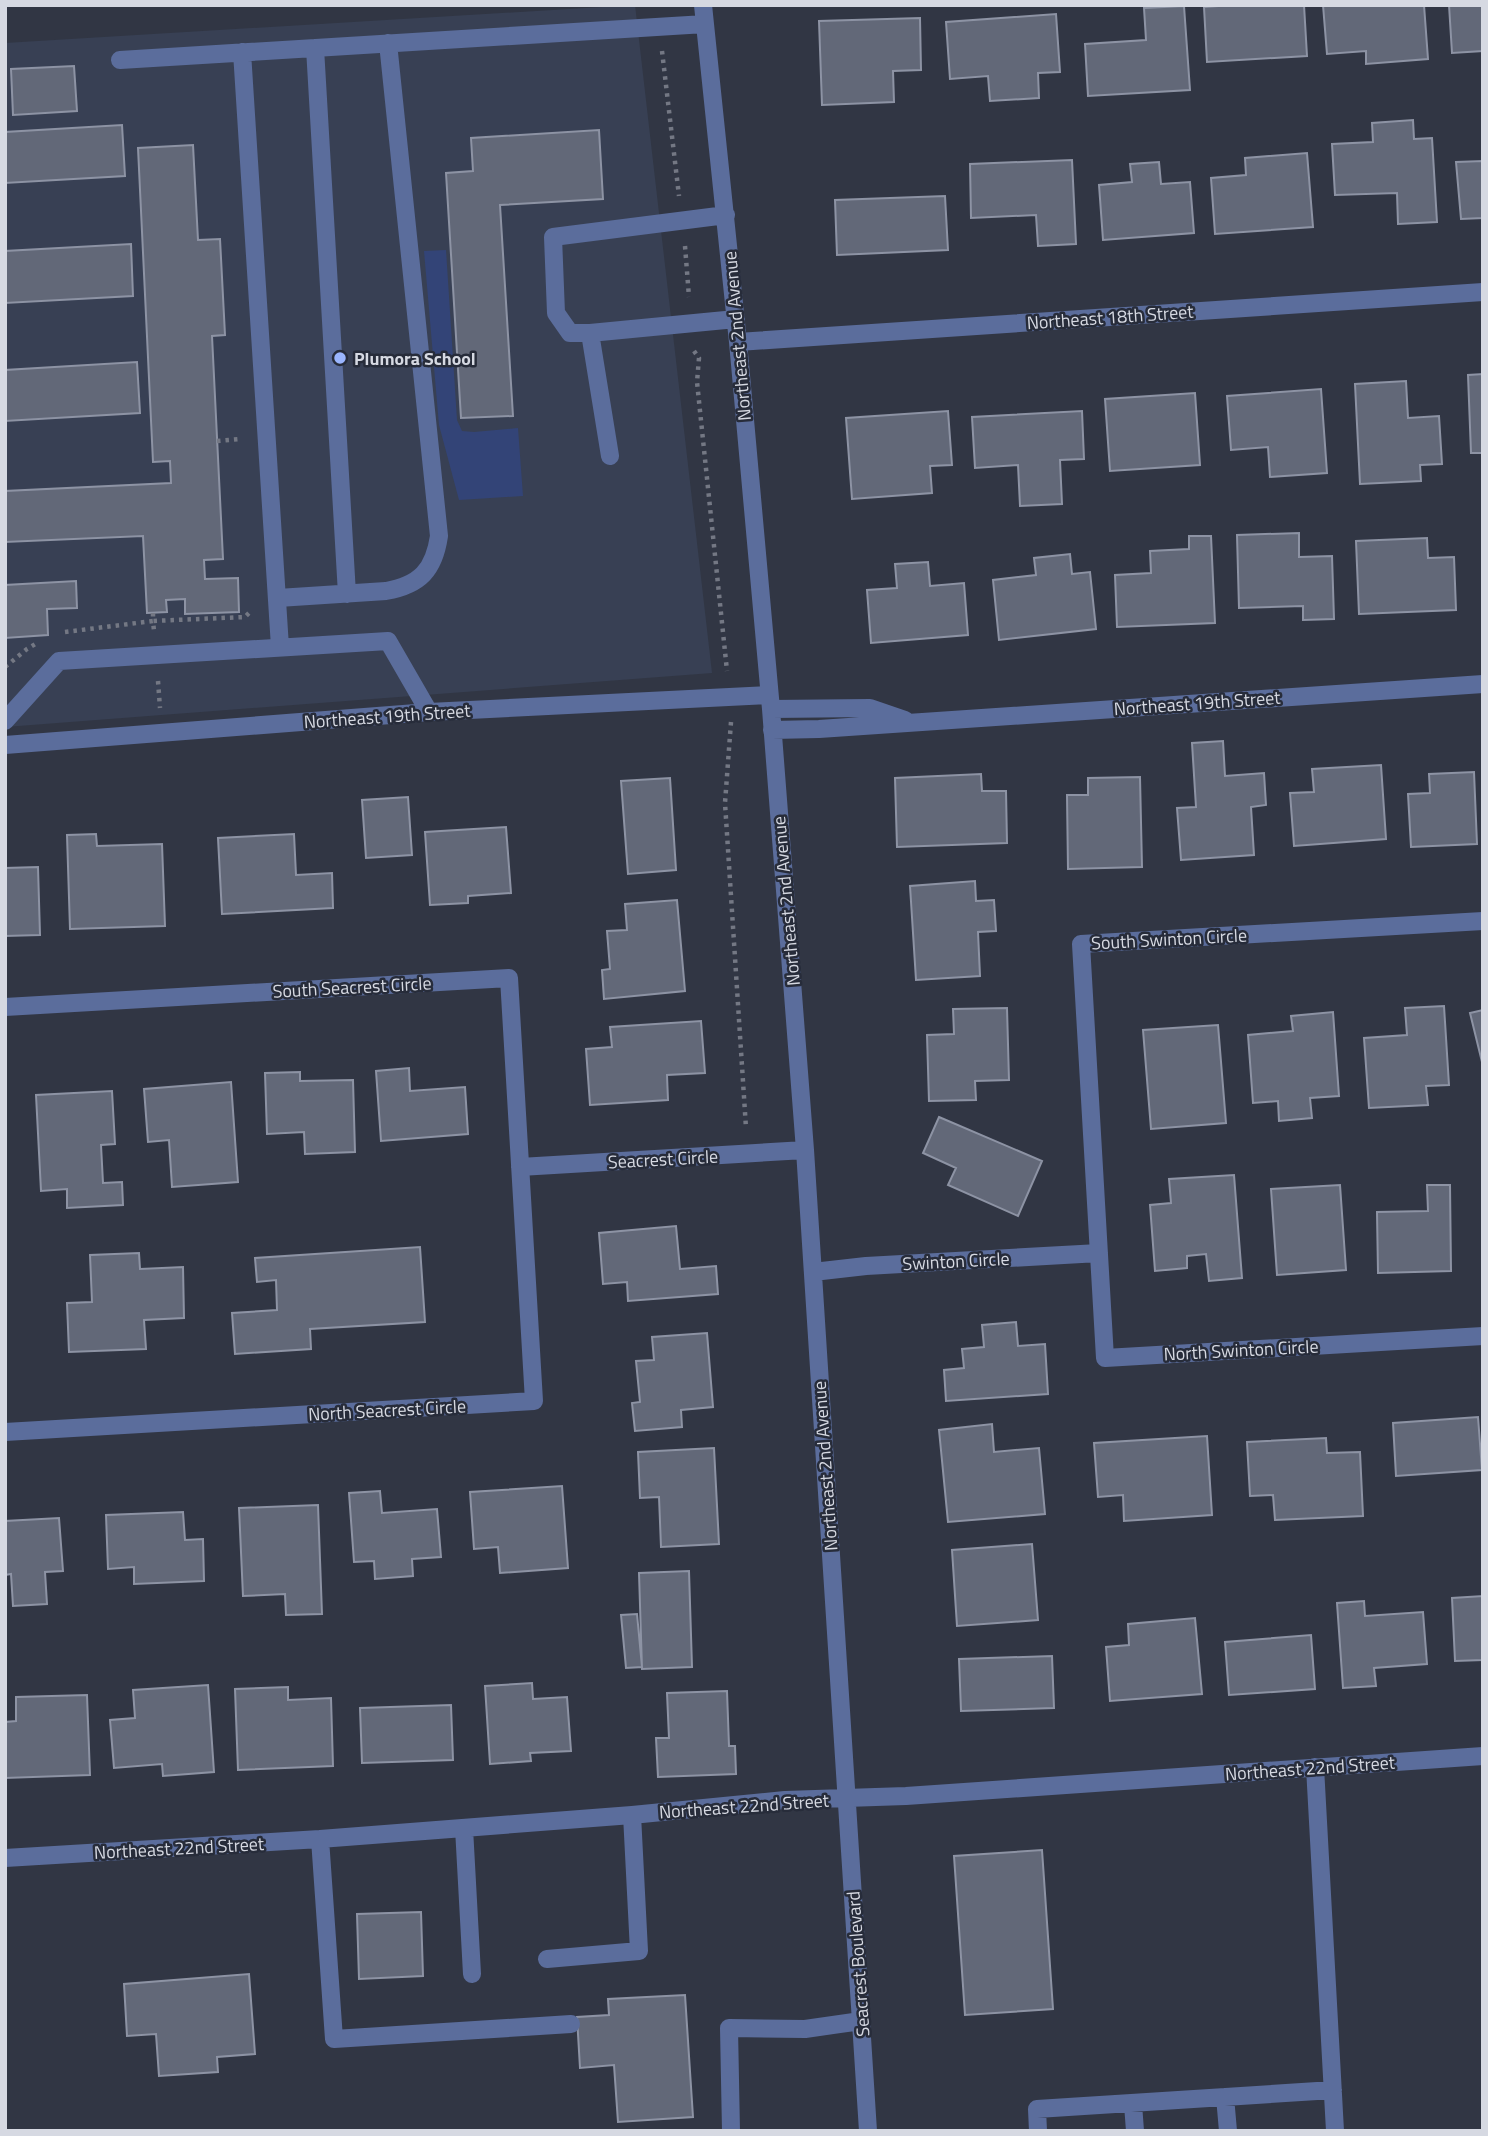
<svg xmlns="http://www.w3.org/2000/svg" width="1488" height="2136" font-family="'Titillium Web',sans-serif">
<style>
.built{fill:#384054}
.green{fill:#347}
.building{fill:#626878;stroke:#8d93a4;stroke-width:2}
.lines{fill:none;stroke-linecap:round;stroke-linejoin:round}
.path{stroke:#747884;stroke-width:4.5;stroke-dasharray:3.5 5;stroke-linecap:butt}
.minor{stroke:#5b6d9c;stroke-width:18}
.poi-dot{fill:#9ab5fd;stroke:#272c3a;stroke-width:2.5}
.labels{text-anchor:middle;dominant-baseline:central;stroke-width:5;stroke-linejoin:round;paint-order:stroke}
.street-label{font-size:18px;fill:#d6d9e2;stroke:#272c3a}
.poi-label{font-size:18px;font-weight:bold;fill:#d6d9e2;stroke:#272c3a;text-anchor:start}
</style>
<rect width="100%" height="100%" fill="#313644"/>
<!-- built -->
<path class="built" d="M 635,5 L 712,673 L 5,727 L 5,43 Z"/>
<!-- green -->
<path class="green" d="M 446,250 L 457,420 L 462,431 L 474,432 L 518,428 L 523,496 L 459,500 L 439,425 L 424,251 Z"/>
<!-- building -->
<path class="building" d="M 1233,5 L 1304,5 L 1307,56 L 1207,62 L 1204,7 Z
M 1323,5 L 1424,5 L 1428,59 L 1366,64 L 1366,51 L 1327,54 Z
M 1449,5 L 1483,5 L 1483,51 L 1452,53 Z
M 1184,6 L 1190,90 L 1088,96 L 1085,44 L 1146,40 L 1144,8 Z
M 1056,14 L 1060,72 L 1038,73 L 1039,98 L 990,101 L 988,76 L 950,79 L 946,22 Z
M 920,18 L 921,70 L 893,71 L 894,102 L 822,105 L 819,21 Z
M 74,66 L 77,111 L 13,115 L 11,69 Z
M 1413,120 L 1414,139 L 1432,138 L 1437,222 L 1398,224 L 1397,193 L 1335,195 L 1332,144 L 1373,142 L 1372,123 Z
M 122,125 L 125,176 L 5,183 L 5,132 Z
M 599,130 L 603,199 L 500,205 L 513,416 L 461,418 L 446,173 L 473,171 L 471,138 Z
M 193,145 L 198,240 L 220,239 L 225,335 L 212,336 L 223,559 L 204,560 L 205,579 L 238,578 L 239,612 L 185,614 L 185,599 L 166,600 L 167,612 L 147,613 L 143,536 L 5,542 L 5,491 L 171,483 L 170,461 L 153,462 L 138,148 Z
M 1307,153 L 1313,227 L 1215,234 L 1211,178 L 1246,175 L 1245,158 Z
M 1072,160 L 1076,244 L 1038,246 L 1036,215 L 971,218 L 970,164 Z
M 1483,161 L 1483,218 L 1461,219 L 1456,162 Z
M 1159,162 L 1161,184 L 1190,182 L 1194,233 L 1103,240 L 1099,185 L 1132,182 L 1130,164 Z
M 945,196 L 948,250 L 837,255 L 835,200 Z
M 131,244 L 133,296 L 5,303 L 5,251 Z
M 137,362 L 140,413 L 5,421 L 5,370 Z
M 1483,374 L 1483,453 L 1471,453 L 1468,375 Z
M 1406,381 L 1408,418 L 1439,416 L 1442,464 L 1420,465 L 1421,481 L 1360,484 L 1355,384 Z
M 1321,389 L 1327,473 L 1270,477 L 1268,447 L 1231,450 L 1227,396 Z
M 1195,393 L 1200,465 L 1110,471 L 1105,399 Z
M 948,411 L 952,465 L 930,466 L 932,493 L 852,499 L 846,418 Z
M 1082,411 L 1084,459 L 1060,460 L 1062,504 L 1020,506 L 1018,465 L 975,468 L 972,417 Z
M 1299,533 L 1299,557 L 1332,556 L 1334,619 L 1303,620 L 1303,606 L 1239,608 L 1237,535 Z
M 1189,536 L 1211,536 L 1215,623 L 1117,627 L 1115,575 L 1151,573 L 1150,551 L 1189,549 Z
M 1427,538 L 1428,558 L 1454,557 L 1456,610 L 1359,614 L 1356,541 Z
M 1070,554 L 1072,574 L 1090,572 L 1096,629 L 999,640 L 993,580 L 1036,575 L 1034,558 Z
M 928,562 L 930,586 L 964,583 L 968,635 L 871,643 L 867,590 L 897,588 L 895,564 Z
M 76,581 L 77,608 L 47,609 L 48,635 L 5,638 L 5,585 Z
M 1223,741 L 1225,776 L 1264,773 L 1266,805 L 1251,807 L 1254,855 L 1181,860 L 1177,808 L 1196,807 L 1192,743 Z
M 1381,765 L 1386,839 L 1294,846 L 1290,793 L 1314,792 L 1312,769 Z
M 1474,772 L 1477,844 L 1411,847 L 1408,794 L 1430,793 L 1429,774 Z
M 981,774 L 982,791 L 1006,791 L 1007,843 L 897,847 L 895,778 Z
M 1140,777 L 1142,867 L 1068,869 L 1067,795 L 1088,795 L 1088,778 Z
M 670,778 L 676,870 L 628,874 L 621,781 Z
M 408,797 L 412,855 L 366,858 L 362,800 Z
M 506,827 L 511,893 L 468,896 L 468,903 L 430,905 L 425,832 Z
M 96,834 L 97,846 L 162,844 L 165,926 L 70,929 L 67,835 Z
M 294,834 L 296,875 L 332,873 L 333,908 L 222,914 L 218,838 Z
M 38,867 L 40,935 L 5,936 L 5,868 Z
M 975,881 L 976,901 L 994,900 L 996,931 L 978,932 L 980,976 L 916,980 L 910,886 Z
M 677,900 L 685,991 L 604,999 L 602,970 L 610,969 L 607,931 L 627,930 L 625,904 Z
M 1444,1006 L 1449,1085 L 1426,1086 L 1428,1105 L 1369,1108 L 1364,1038 L 1407,1035 L 1405,1008 Z
M 1007,1008 L 1009,1080 L 975,1081 L 976,1100 L 929,1101 L 927,1035 L 954,1034 L 953,1009 Z
M 1483,1010 L 1483,1066 L 1470,1013 Z
M 1333,1012 L 1339,1096 L 1310,1098 L 1312,1118 L 1279,1121 L 1278,1101 L 1253,1103 L 1248,1035 L 1293,1031 L 1291,1016 Z
M 701,1021 L 705,1073 L 667,1075 L 668,1100 L 590,1105 L 586,1049 L 612,1047 L 610,1027 Z
M 1218,1025 L 1226,1123 L 1151,1129 L 1143,1030 Z
M 409,1068 L 410,1091 L 465,1087 L 468,1134 L 381,1141 L 376,1071 Z
M 300,1072 L 300,1081 L 353,1080 L 355,1152 L 305,1154 L 304,1132 L 267,1134 L 265,1073 Z
M 231,1082 L 238,1182 L 172,1187 L 169,1140 L 148,1142 L 144,1089 Z
M 112,1091 L 115,1144 L 101,1145 L 103,1183 L 122,1182 L 123,1205 L 67,1208 L 67,1189 L 41,1191 L 36,1095 Z
M 939,1117 L 1042,1161 L 1018,1216 L 948,1185 L 956,1168 L 923,1153 Z
M 1234,1175 L 1242,1278 L 1209,1281 L 1206,1254 L 1187,1256 L 1187,1268 L 1155,1271 L 1150,1205 L 1171,1203 L 1169,1179 Z
M 1340,1185 L 1346,1270 L 1277,1275 L 1271,1189 Z
M 1427,1185 L 1450,1185 L 1451,1271 L 1378,1273 L 1377,1212 L 1428,1211 Z
M 676,1226 L 680,1269 L 716,1266 L 718,1294 L 628,1301 L 627,1282 L 603,1284 L 599,1233 Z
M 420,1247 L 425,1322 L 310,1329 L 311,1349 L 235,1354 L 232,1313 L 277,1310 L 276,1280 L 257,1282 L 255,1258 Z
M 139,1253 L 140,1269 L 183,1267 L 184,1318 L 144,1320 L 146,1349 L 69,1352 L 67,1303 L 92,1302 L 90,1255 Z
M 1016,1322 L 1018,1346 L 1045,1344 L 1048,1394 L 946,1401 L 944,1370 L 964,1368 L 962,1349 L 984,1347 L 982,1325 Z
M 707,1333 L 713,1407 L 681,1410 L 682,1427 L 635,1431 L 632,1403 L 640,1402 L 636,1361 L 654,1360 L 652,1337 Z
M 1478,1417 L 1482,1470 L 1396,1476 L 1393,1423 Z
M 992,1424 L 994,1452 L 1039,1448 L 1045,1514 L 948,1522 L 939,1430 Z
M 1207,1436 L 1212,1515 L 1124,1521 L 1123,1495 L 1098,1497 L 1094,1443 Z
M 1326,1438 L 1327,1453 L 1360,1452 L 1363,1516 L 1275,1520 L 1273,1495 L 1250,1496 L 1247,1442 Z
M 714,1448 L 719,1544 L 661,1547 L 659,1497 L 640,1498 L 638,1452 Z
M 562,1486 L 568,1568 L 500,1573 L 498,1547 L 474,1549 L 470,1492 Z
M 380,1491 L 382,1513 L 437,1509 L 441,1557 L 412,1559 L 413,1576 L 375,1579 L 374,1561 L 354,1562 L 349,1493 Z
M 318,1505 L 322,1614 L 286,1615 L 285,1594 L 243,1596 L 239,1508 Z
M 183,1512 L 185,1540 L 203,1539 L 204,1581 L 134,1584 L 134,1567 L 108,1569 L 106,1515 Z
M 59,1518 L 63,1571 L 45,1572 L 47,1604 L 13,1606 L 11,1574 L 5,1575 L 5,1521 Z
M 1032,1544 L 1038,1620 L 957,1626 L 952,1550 Z
M 689,1571 L 692,1667 L 642,1669 L 639,1573 Z
M 1483,1596 L 1483,1660 L 1455,1661 L 1452,1598 Z
M 1364,1601 L 1365,1616 L 1423,1612 L 1427,1664 L 1374,1668 L 1376,1686 L 1343,1688 L 1337,1603 Z
M 637,1614 L 642,1667 L 626,1668 L 621,1615 Z
M 1195,1618 L 1202,1694 L 1110,1701 L 1106,1647 L 1129,1645 L 1128,1624 Z
M 1311,1635 L 1315,1689 L 1229,1695 L 1225,1642 Z
M 1052,1656 L 1054,1708 L 961,1711 L 959,1659 Z
M 532,1683 L 533,1699 L 567,1697 L 571,1751 L 530,1753 L 531,1761 L 490,1764 L 485,1686 Z
M 208,1685 L 214,1772 L 163,1776 L 162,1764 L 114,1768 L 110,1720 L 135,1718 L 133,1690 Z
M 288,1687 L 288,1700 L 331,1698 L 333,1766 L 238,1770 L 235,1689 Z
M 727,1691 L 729,1746 L 735,1746 L 736,1774 L 658,1777 L 656,1738 L 669,1738 L 667,1693 Z
M 87,1695 L 90,1775 L 5,1778 L 5,1722 L 16,1721 L 16,1697 Z
M 451,1705 L 453,1760 L 362,1763 L 360,1708 Z
M 1042,1850 L 1053,2009 L 965,2015 L 954,1856 Z
M 421,1912 L 423,1976 L 359,1979 L 357,1914 Z
M 249,1974 L 255,2054 L 217,2057 L 218,2072 L 159,2076 L 156,2034 L 127,2036 L 124,1984 Z
M 685,1995 L 693,2117 L 618,2122 L 614,2065 L 580,2068 L 577,2017 L 609,2015 L 608,1999 Z"/>
<g class="lines">
<!-- path -->
<path class="path" d="M 662,51 L 679,196
M 685,246 L 689,297
M 694,351 L 699,358 L 697,382 L 727,671
M 217,441 L 240,439
M 153,613 L 153,621 L 245,617 L 251,611
M 65,632 L 153,621 L 154,631
M 5,667 L 27,649 L 37,643
M 158,681 L 160,708
M 731,722 L 725,803 L 746,1128"/>
<!-- minor -->
<path class="minor" d="M 703,5 L 738,342 L 771,709 L 805,1150 L 868,2131
M 315,48 L 347,594
M 242,52 L 280,647
M 120,60 L 705,24
M 726,215 L 553,237 L 556,313 L 570,333 L 590,333 L 736,319
M 590,333 L 610,456
M 738,342 L 1483,292
M 278,598 L 386,591 C 420,585 434,570 439,536 L 388,43
M 771,709 L 870,708 L 905,720
M 5,721 L 59,661 L 388,641 L 429,712
M 772,730 L 819,729 L 1483,684
M 5,745 L 429,712 L 769,695
M 1483,921 L 1081,944 L 1105,1358 L 1483,1336
M 5,1007 L 509,978 L 534,1401 L 5,1432
M 520,1167 L 805,1150
M 813,1272 L 866,1266 L 1099,1253
M 1315,1767 L 1335,2131
M 464,1828 L 472,1974
M 320,1839 L 334,2039 L 571,2024
M 5,1858 L 320,1839 L 632,1815 L 785,1800 L 906,1796 L 1483,1756
M 547,1959 L 639,1951 L 632,1815
M 1225,2097 L 1228,2131
M 1133,2104 L 1135,2131
M 731,2131 L 729,2028 L 805,2029 L 861,2021
M 1038,2131 L 1037,2109 L 1333,2090"/>
</g>
<!-- markers -->
<circle class="poi-dot" cx="340" cy="358" r="7"/>
<g class="labels">
<!-- street labels -->
<g class="street-label">
<text transform="translate(1110 317) rotate(-4)">Northeast 18th Street</text>
<text transform="translate(737 336) rotate(-95)">Northeast 2nd Avenue</text>
<text transform="translate(1197 703) rotate(-4)">Northeast 19th Street</text>
<text transform="translate(387 716) rotate(-4)">Northeast 19th Street</text>
<text transform="translate(786 901) rotate(-95)">Northeast 2nd Avenue</text>
<text transform="translate(1169 939) rotate(-3)">South Swinton Circle</text>
<text transform="translate(352 987) rotate(-3)">South Seacrest Circle</text>
<text transform="translate(663 1159) rotate(-3)">Seacrest Circle</text>
<text transform="translate(956 1261) rotate(-3)">Swinton Circle</text>
<text transform="translate(1241 1350) rotate(-3)">North Swinton Circle</text>
<text transform="translate(387 1410) rotate(-3)">North Seacrest Circle</text>
<text transform="translate(825 1466) rotate(-94)">Northeast 2nd Avenue</text>
<text transform="translate(1310 1768) rotate(-4)">Northeast 22nd Street</text>
<text transform="translate(744 1806) rotate(-4)">Northeast 22nd Street</text>
<text transform="translate(179 1848) rotate(-3)">Northeast 22nd Street</text>
<text transform="translate(858 1964) rotate(-94)">Seacrest Boulevard</text>
</g>
<!-- poi labels -->
<g class="poi-label">
<text x="354" y="358">Plumora School</text>
</g>
</g>
<!-- border -->
<rect width="1488" height="2136" fill="none" stroke="#d6d9e2" stroke-width="14"/>
</svg>
